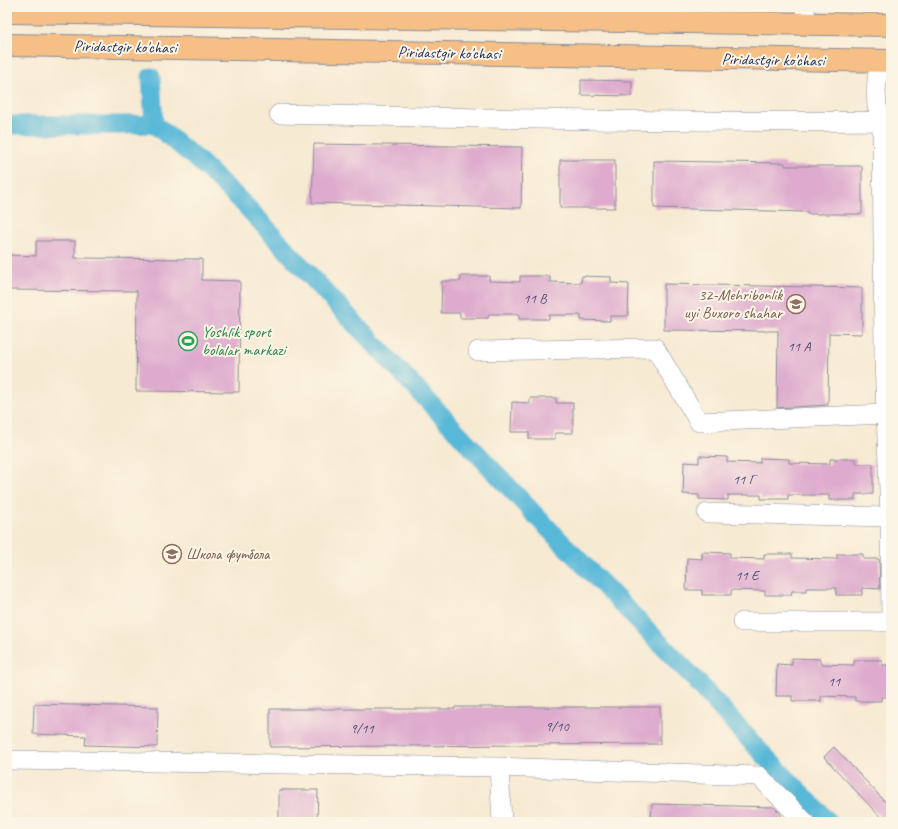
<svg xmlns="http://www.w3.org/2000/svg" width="898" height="829" font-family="Caveat,sans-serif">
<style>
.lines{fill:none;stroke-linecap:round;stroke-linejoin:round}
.canal{stroke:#59b8d8;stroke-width:19}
.building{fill:#deabce}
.minor-casing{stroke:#898c98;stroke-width:20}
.major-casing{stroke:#898c98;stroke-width:24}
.minor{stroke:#fff;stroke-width:19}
.major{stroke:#f5bf86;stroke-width:22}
.labels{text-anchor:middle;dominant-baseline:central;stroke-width:4;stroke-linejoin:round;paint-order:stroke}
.number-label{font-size:14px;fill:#4c4e7a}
.street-label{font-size:16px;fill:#1b2f5e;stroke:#fcf5e5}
.education-label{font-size:16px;fill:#785e54;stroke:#fcf5e5;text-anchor:end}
.leisure-label{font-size:16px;fill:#27864d;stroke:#fcf5e5;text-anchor:start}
</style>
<rect width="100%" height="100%" fill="#fcf5e5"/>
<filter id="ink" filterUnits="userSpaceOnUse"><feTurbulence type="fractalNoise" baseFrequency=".025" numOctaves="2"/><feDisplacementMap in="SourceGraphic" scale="8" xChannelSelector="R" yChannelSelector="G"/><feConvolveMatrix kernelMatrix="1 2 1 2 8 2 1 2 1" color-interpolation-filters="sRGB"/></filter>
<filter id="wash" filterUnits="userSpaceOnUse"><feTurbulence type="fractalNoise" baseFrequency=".012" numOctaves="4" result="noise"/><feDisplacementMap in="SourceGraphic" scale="16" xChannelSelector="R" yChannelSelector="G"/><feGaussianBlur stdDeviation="0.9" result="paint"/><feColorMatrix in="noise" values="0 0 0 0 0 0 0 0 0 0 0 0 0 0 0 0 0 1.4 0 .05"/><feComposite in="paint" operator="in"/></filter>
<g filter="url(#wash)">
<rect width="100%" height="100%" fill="#f7ead3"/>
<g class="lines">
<!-- canal -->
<path class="canal" d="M 151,77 L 154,124 L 200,162 L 246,206 L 315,281 L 538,518 L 690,674 L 757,748 L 829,822
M 7,125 L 121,125 L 154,124"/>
</g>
<g id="blocks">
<!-- building -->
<path class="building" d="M 581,80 L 632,81 L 632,96 L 581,95 Z
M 314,144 L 522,147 L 521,208 L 312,203 Z
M 560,160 L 615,160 L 615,208 L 560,208 Z
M 654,161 L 785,163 L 785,166 L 862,166 L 862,214 L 808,214 L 808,212 L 654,208 Z
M 36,241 L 75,241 L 75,258 L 202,259 L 202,280 L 240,281 L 239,392 L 136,391 L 137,291 L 7,290 L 7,255 L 36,256 Z
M 461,276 L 489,276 L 489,281 L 520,282 L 520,276 L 550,276 L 550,282 L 581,283 L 582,276 L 611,277 L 611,283 L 629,284 L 628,316 L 610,316 L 610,321 L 581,320 L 581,315 L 549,315 L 549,319 L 519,319 L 519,314 L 489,314 L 488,318 L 460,318 L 460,313 L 441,313 L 442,281 L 461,281 Z
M 664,284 L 862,288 L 862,334 L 829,333 L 828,405 L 777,408 L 778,331 L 664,330 Z
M 530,398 L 556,398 L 556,403 L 573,403 L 573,433 L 555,433 L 555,439 L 529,439 L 529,432 L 511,432 L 512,402 L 530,403 Z
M 699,456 L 727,457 L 727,462 L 760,463 L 760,458 L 789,459 L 789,463 L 830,464 L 830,459 L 856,459 L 856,464 L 873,464 L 873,494 L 855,494 L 855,500 L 829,500 L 829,495 L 788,495 L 788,499 L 761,499 L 761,495 L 728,495 L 728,500 L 699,499 L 699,495 L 683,494 L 684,462 L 699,463 Z
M 702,552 L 730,553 L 730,558 L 764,559 L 764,554 L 792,554 L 792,558 L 837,559 L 837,554 L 863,554 L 863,559 L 879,559 L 880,589 L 862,588 L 862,595 L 836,595 L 836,588 L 806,588 L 806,591 L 792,591 L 791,595 L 765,595 L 765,591 L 731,590 L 731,595 L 702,595 L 702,590 L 686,590 L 687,558 L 702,559 Z
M 792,658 L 820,659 L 820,664 L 854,665 L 854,660 L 882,660 L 882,665 L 891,665 L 891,697 L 881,697 L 881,701 L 855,701 L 855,697 L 821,696 L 821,701 L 792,701 L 792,696 L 776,696 L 777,664 L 792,665 Z
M 34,704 L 158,707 L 157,747 L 85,745 L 86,736 L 33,734 Z
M 455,707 L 660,707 L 660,744 L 270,747 L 270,709 L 455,709 Z
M 834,747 L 891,808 L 891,822 L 885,822 L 824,757 Z
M 279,790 L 318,790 L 317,822 L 279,822 Z
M 652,804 L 774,807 L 781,814 L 781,822 L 651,822 Z"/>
</g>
</g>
<g filter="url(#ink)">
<use href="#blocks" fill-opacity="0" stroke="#898c98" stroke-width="1"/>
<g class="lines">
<defs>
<path id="minor" d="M 805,7 L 806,24
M 279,114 C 480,118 681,123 882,121 L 891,122
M 478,351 L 655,348 L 699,422 L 886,414
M 707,513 L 890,517
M 742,622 L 891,622 L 890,517 L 884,358 L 882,121 L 877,106 L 876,91 L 879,61
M 7,760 L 499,767
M 502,822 L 499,767 L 759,776 L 805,822"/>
<path id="major" d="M 7,12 L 891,25
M 7,45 L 891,61"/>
</defs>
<!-- minor casing -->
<use href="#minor" class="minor-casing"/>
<!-- major casing -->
<use href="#major" class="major-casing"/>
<!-- minor -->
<use href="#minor" class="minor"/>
<!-- major -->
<use href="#major" class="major"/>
</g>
</g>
<!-- icons -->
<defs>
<symbol id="school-ring" viewBox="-11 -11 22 22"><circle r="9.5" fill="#fcf5e5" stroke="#8d6e63" stroke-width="1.5"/><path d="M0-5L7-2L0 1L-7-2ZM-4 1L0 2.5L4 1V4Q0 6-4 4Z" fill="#8d6e63"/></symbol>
<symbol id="stadium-ring" viewBox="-11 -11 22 22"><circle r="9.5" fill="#fcf5e5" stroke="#2e9e5b" stroke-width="1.5"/><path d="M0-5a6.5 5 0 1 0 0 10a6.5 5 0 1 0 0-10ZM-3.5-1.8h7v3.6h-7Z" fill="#2e9e5b"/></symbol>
</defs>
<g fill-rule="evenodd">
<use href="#school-ring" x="785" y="293" width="22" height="22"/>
<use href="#stadium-ring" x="177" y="330" width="22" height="22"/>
<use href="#school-ring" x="161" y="543" width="22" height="22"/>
</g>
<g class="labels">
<!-- number labels -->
<g class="number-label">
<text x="535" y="298">11 B</text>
<text x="799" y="346">11 A</text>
<text x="744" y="479">11 Г</text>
<text x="747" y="575">11 E</text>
<text x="834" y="681">11</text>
<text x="557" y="726">9/10</text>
<text x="362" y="728">9/11</text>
</g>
<!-- street labels -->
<g class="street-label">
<text transform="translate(125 47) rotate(1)">Piridastgir ko'chasi</text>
<text transform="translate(449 53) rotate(1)">Piridastgir ko'chasi</text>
<text transform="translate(773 60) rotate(1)">Piridastgir ko'chasi</text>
</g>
<!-- education labels -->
<g class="education-label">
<text x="782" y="295">32-Mehribonlik<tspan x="782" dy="18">uyi Buxoro shahar</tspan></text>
<text x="186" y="554" text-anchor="start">Школа футбола</text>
</g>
<!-- leisure labels -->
<g class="leisure-label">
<text x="202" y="332">Yoshlik sport<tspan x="202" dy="18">bolalar markazi</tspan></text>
</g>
</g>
<!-- margin -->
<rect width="898" height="829" fill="none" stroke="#fcf5e5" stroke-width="24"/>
</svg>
